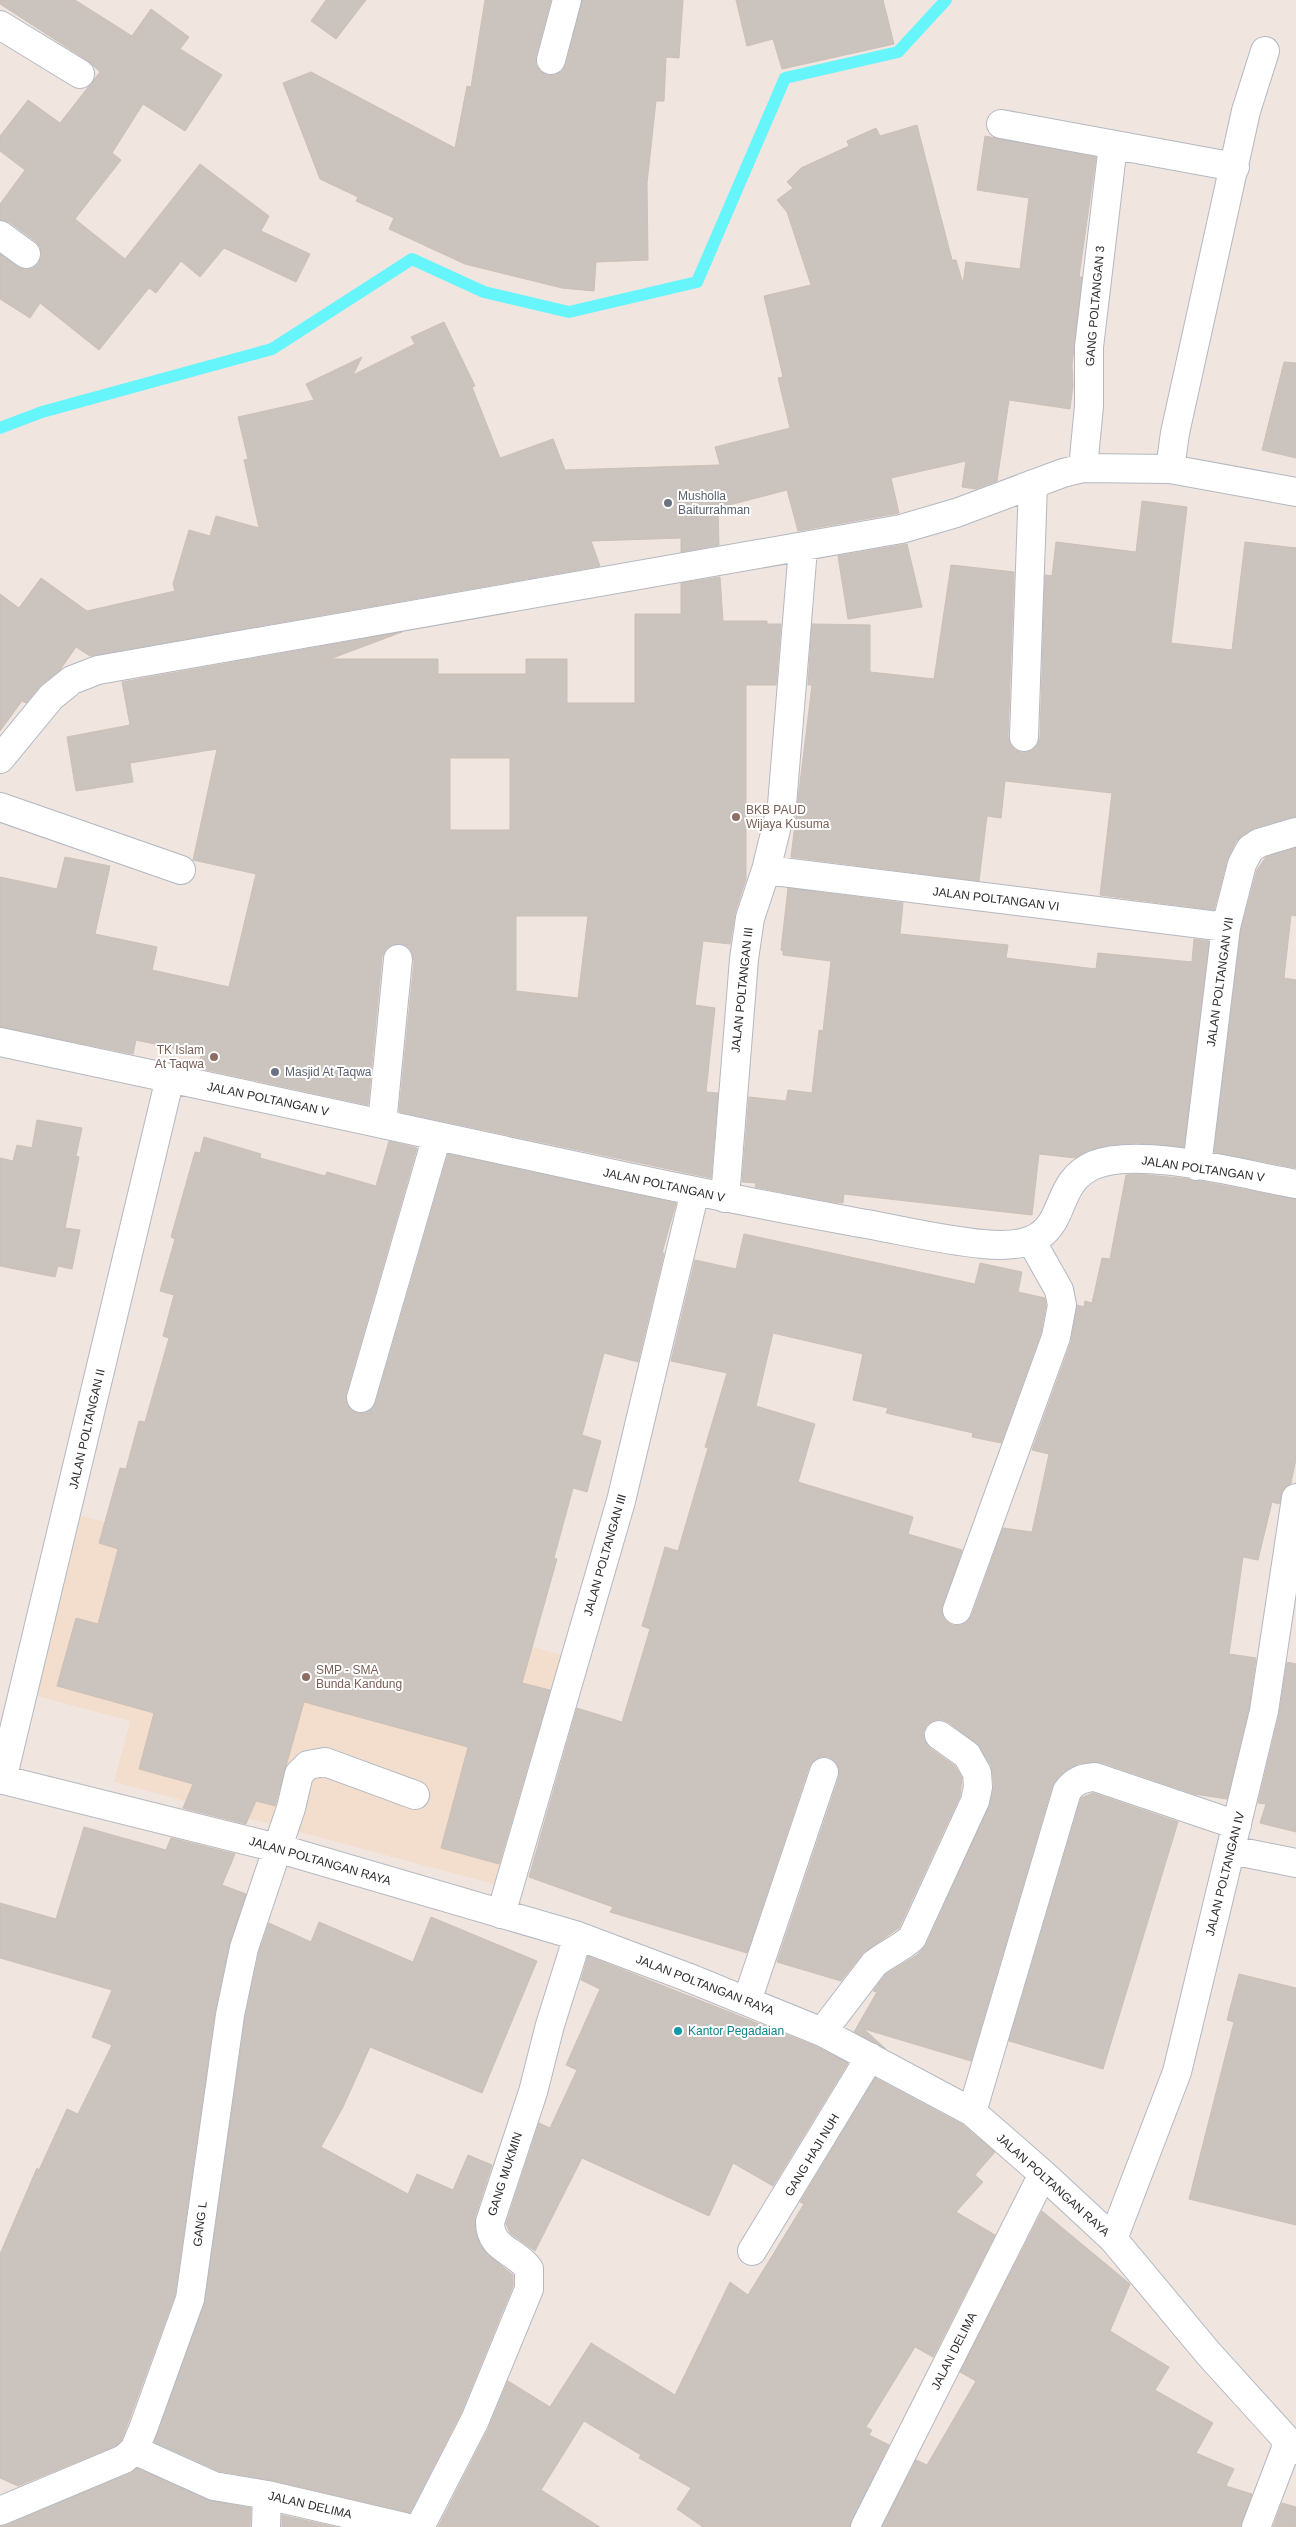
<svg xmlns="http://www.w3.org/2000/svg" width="1296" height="2527" font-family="Arial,sans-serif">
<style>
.education{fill:#f3decd}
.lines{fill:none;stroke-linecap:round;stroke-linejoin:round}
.stream{stroke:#67f5fc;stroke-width:12}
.building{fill:#cbc3bd;stroke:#ccc0b7;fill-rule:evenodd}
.minor-casing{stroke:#b2b8c2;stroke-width:30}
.minor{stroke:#fff;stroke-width:28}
.worship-dot{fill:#6b7280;stroke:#fff;stroke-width:2}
.education-dot{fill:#8d6e63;stroke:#fff;stroke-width:2}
.culture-dot{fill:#0f9aa8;stroke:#fff;stroke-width:2}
.labels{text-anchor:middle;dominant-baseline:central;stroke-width:4;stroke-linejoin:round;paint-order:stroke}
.street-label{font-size:12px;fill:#2d2d2d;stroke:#fff}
.worship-label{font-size:12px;fill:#5b616d;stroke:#fff;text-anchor:start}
.education-label{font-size:12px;fill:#785e54;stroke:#fff;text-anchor:start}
.culture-label{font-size:12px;fill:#0d838f;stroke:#fff;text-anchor:start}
</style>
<rect width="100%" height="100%" fill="#f0e5df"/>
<!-- education -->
<path class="education" d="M 78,1515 L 182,1543 L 367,1602 L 581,1660 L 519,1891 L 114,1782 L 130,1721 L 30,1694 Z"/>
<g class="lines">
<!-- stream -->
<path class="stream" d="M 0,428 L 42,412 L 272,349 L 412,259 L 484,292 L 569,312 L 697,282 L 785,78 L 898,52 L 946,0"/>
</g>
<!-- building -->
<path class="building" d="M 0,0 L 75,0 L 132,36 L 151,9 L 189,37 L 180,49 L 222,75 L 185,131 L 143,104 L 112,153 L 121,160 L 75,219 L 125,259 L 200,164 L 269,216 L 261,231 L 310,254 L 296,282 L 224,248 L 200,277 L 181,261 L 156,293 L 149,288 L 99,350 L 40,303 L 30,318 L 0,299 L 0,254 L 25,270 L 33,268 L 38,264 L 42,255 L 40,247 L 35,241 L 9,222 L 0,220 L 0,204 L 25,170 L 0,151 L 0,136 L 28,100 L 60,123 L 100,72 L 88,61 L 0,4 Z
M 326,0 L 366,0 L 336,39 L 311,21 Z
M 485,0 L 551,0 L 536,56 L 536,65 L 540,71 L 547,75 L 556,75 L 562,71 L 566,64 L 582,0 L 683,0 L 679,58 L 666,57 L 664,101 L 656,101 L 647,183 L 648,260 L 596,262 L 594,291 L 562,288 L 465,264 L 389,229 L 394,218 L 356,201 L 358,197 L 320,179 L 283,83 L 311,72 L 455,148 L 467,86 L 471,87 Z
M 736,0 L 883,0 L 894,44 L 782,69 L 773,39 L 747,46 Z
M 917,125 L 952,260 L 956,260 L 963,284 L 966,262 L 1020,269 L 1029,198 L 977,190 L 985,136 L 1096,157 L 1079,277 L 1082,277 L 1072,365 L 1073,385 L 1070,409 L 1009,400 L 997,481 L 975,489 L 962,487 L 966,461 L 891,478 L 899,513 L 798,531 L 787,490 L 718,508 L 719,545 L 681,552 L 681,538 L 591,541 L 600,566 L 90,656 L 76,647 L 60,670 L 41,685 L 26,703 L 22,701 L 0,731 L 0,594 L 19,608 L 41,578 L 87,611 L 175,591 L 173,584 L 189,530 L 210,536 L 216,516 L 259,528 L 244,460 L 248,459 L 238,417 L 314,400 L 306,384 L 362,357 L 353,375 L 415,344 L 411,337 L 444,322 L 475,386 L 472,387 L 500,458 L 553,439 L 565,470 L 720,465 L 715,447 L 790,428 L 778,378 L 783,377 L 764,296 L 811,285 L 787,212 L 777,200 L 793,188 L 787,182 L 801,168 L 849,146 L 847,141 L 876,128 L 880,136 Z
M 1284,362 L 1296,363 L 1296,458 L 1262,450 Z
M 1142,501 L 1187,507 L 1171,643 L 1232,650 L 1245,542 L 1296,548 L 1296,817 L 1254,828 L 1236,841 L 1227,860 L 1214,910 L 1100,895 L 1112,793 L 1005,781 L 1001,818 L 987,816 L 979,881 L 791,857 L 812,685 L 808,685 L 812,624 L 870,625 L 870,672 L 934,679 L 951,565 L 1014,572 L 1008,736 L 1010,744 L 1015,750 L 1023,753 L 1031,751 L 1037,746 L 1040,738 L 1045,575 L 1052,576 L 1056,542 L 1136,552 Z
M 907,544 L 922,607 L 848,619 L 838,556 Z
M 720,577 L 723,621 L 767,621 L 767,624 L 781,624 L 776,685 L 746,685 L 746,879 L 735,913 L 730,944 L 703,941 L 695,1005 L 715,1008 L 706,1092 L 718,1093 L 711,1178 L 399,1112 L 414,961 L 412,952 L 407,946 L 400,944 L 391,945 L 385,950 L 382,957 L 368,1105 L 198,1068 L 201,1054 L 136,1040 L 133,1054 L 0,1027 L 0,877 L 57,889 L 65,857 L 110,866 L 95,934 L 157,947 L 152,970 L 229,987 L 256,874 L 193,860 L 217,749 L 130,763 L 133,782 L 76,791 L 67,737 L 130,725 L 122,682 L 402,632 L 330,659 L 438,659 L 438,674 L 526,674 L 526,659 L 567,659 L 567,703 L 635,703 L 635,614 L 681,614 L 681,583 ZM 450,758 L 510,758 L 510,830 L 450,830 ZM 516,916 L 588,916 L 578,998 L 516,991 Z
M 1296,848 L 1296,916 L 1291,915 L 1284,978 L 1296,980 L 1296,1168 L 1214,1152 L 1241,930 L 1257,870 L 1266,857 Z
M 788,888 L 903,903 L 900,934 L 1008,945 L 1006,958 L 1096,969 L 1098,953 L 1192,962 L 1194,939 L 1209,941 L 1184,1147 L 1137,1143 L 1110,1145 L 1090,1150 L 1076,1158 L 1039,1154 L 1032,1215 L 844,1194 L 843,1203 L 832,1202 L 755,1187 L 756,1183 L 742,1182 L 749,1097 L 786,1101 L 788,1090 L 812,1093 L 819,1030 L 823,1031 L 831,961 L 783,955 L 783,951 L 781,950 Z
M 37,1120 L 82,1128 L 76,1156 L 79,1157 L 65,1228 L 80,1230 L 72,1269 L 58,1266 L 55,1277 L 0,1266 L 0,1158 L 13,1161 L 17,1145 L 32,1148 Z
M 204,1137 L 261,1154 L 260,1158 L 325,1176 L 327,1172 L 376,1186 L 389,1141 L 417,1148 L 346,1394 L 346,1401 L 349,1408 L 357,1413 L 365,1413 L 371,1410 L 376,1402 L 448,1154 L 676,1203 L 662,1253 L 664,1253 L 638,1362 L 604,1353 L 582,1435 L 601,1441 L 587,1492 L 573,1488 L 554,1558 L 557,1559 L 522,1683 L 550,1690 L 499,1864 L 441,1848 L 468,1747 L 304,1702 L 275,1806 L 256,1801 L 246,1824 L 183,1808 L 193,1784 L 139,1769 L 154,1713 L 57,1686 L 76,1618 L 98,1624 L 118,1549 L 99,1543 L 120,1468 L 126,1469 L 139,1421 L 145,1422 L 169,1338 L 163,1336 L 174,1295 L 160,1291 L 175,1239 L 171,1237 L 195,1152 L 200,1153 Z
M 1138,1174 L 1189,1179 L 1296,1199 L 1296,1459 L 1291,1483 L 1284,1489 L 1279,1504 L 1272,1502 L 1258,1560 L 1243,1557 L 1229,1654 L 1256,1658 L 1249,1708 L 1227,1799 L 1194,1794 L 1100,1762 L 1078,1764 L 1059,1776 L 1052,1787 L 971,2061 L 864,2029 L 886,2049 L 854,2032 L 877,1992 L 873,1991 L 885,1975 L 917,1955 L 926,1945 L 990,1804 L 994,1786 L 991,1765 L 976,1743 L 948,1722 L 940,1719 L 932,1721 L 926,1726 L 923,1734 L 925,1741 L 930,1748 L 955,1766 L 962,1778 L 960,1796 L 899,1928 L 864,1952 L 841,1981 L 777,1962 L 839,1777 L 839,1768 L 835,1761 L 829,1757 L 820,1757 L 813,1761 L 809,1767 L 747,1953 L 610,1912 L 613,1907 L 529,1877 L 577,1708 L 622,1722 L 650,1629 L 642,1626 L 665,1547 L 678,1551 L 708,1448 L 705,1447 L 727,1373 L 671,1361 L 695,1260 L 736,1269 L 744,1234 L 975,1284 L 980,1263 L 1022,1272 L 1018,1292 L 1045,1298 L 1046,1305 L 1041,1333 L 1001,1443 L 972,1437 L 973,1433 L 886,1413 L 888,1408 L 853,1400 L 863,1354 L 773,1333 L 756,1406 L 815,1424 L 798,1482 L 913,1517 L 908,1534 L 962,1550 L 942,1612 L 945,1620 L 952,1625 L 960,1625 L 967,1622 L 972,1615 L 1003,1528 L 1032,1532 L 1049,1454 L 1032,1450 L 1071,1342 L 1077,1305 L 1084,1307 L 1085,1301 L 1092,1303 L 1102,1258 L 1110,1259 L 1126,1175 Z
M 1287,1662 L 1296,1664 L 1296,1832 L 1260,1823 L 1266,1804 L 1258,1803 L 1279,1715 Z
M 1093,1793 L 1178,1822 L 1103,2069 L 1009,2041 L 1081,1798 Z
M 84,1827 L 166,1850 L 171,1838 L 235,1854 L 222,1885 L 246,1894 L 229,1945 L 215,2012 L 175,2295 L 128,2423 L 121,2441 L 116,2446 L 18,2486 L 0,2478 L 0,2254 L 37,2168 L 39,2170 L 67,2109 L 78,2114 L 112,2045 L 92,2037 L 112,1990 L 0,1958 L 0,1903 L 56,1919 Z
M 431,1917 L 537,1961 L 482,2093 L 370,2047 L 343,2107 L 321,2147 L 408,2194 L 417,2174 L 453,2190 L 468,2155 L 492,2165 L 475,2217 L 476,2233 L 487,2254 L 513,2275 L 513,2286 L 461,2413 L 410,2513 L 270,2480 L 219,2471 L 154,2442 L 205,2301 L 245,2018 L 259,1952 L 269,1923 L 311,1942 L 319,1922 L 413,1962 Z
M 588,1956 L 815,2046 L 848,2063 L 773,2186 L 733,2163 L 709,2216 L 582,2158 L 535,2251 L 510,2233 L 506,2224 L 539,2123 L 550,2128 L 577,2070 L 566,2065 L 600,1989 L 581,1980 Z
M 1239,1974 L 1296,1988 L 1296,2225 L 1189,2199 L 1234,2022 L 1227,2020 Z
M 875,2078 L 963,2125 L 995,2152 L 975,2175 L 983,2182 L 956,2212 L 995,2235 L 933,2357 L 915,2347 L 866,2427 L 872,2430 L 869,2435 L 889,2445 L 850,2527 L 703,2527 L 677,2509 L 691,2488 L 639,2458 L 641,2455 L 584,2421 L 541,2490 L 600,2527 L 438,2527 L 489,2427 L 508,2381 L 550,2407 L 591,2343 L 675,2395 L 730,2282 L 748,2295 L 804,2204 L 800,2202 Z
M 1042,2211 L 1130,2284 L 1110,2331 L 1169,2367 L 1155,2390 L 1213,2423 L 1196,2453 L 1234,2469 L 1226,2486 L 1252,2494 L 1241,2527 L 882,2527 L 916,2460 L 927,2465 L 976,2381 L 960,2372 Z
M 137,2468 L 208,2500 L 251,2508 L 250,2527 L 0,2527 L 130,2473 Z
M 1282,2503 L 1296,2507 L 1296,2527 L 1273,2527 Z
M 282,2515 L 335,2527 L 282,2527 Z"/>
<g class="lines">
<defs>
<path id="minor" d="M 0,25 L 80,74
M 551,60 L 567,0
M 1001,124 L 1235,167
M 0,235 L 26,254
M 1083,468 L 1089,406 L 1089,347 L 1113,145
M 1170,469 L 1175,433 L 1246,111 L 1265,51
M 1024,737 L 1033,484
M 0,759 L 51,697 L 72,680 L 98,670 L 901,529 L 956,513 L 1063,473 L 1083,468 L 1170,469 L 1296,492
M 0,807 L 181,870
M 766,870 L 1226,927
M 0,1042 C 194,1083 387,1125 581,1167 C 672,1187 763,1205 855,1222 C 897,1229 940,1240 983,1244 C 1080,1254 1042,1187 1094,1165 C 1140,1146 1245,1175 1296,1184
M 382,1124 L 398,959
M 1197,1166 L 1226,927 L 1242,864 L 1250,849 L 1259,843 L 1296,832
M 725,1198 L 744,959 L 750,918 L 766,870 L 782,805 L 803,548
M 361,1398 L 437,1136
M 957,1610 L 1056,1337 L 1062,1305 L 1059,1290 L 1032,1242
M 0,1779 L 277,1848 L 578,1936 L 687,1977 L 822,2032 L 972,2112 L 1043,2174 L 1113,2239 L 1208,2353 L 1296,2450
M 2,1780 L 170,1078
M 1231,1850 L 1296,1863
M 501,1914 L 621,1501 L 695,1191
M 747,2001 L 824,1772
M 822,2032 L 874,1964 C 886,1954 900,1949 912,1938 L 975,1801 L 978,1787 L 977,1773 L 967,1755 L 939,1735
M 972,2112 L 1067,1791 C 1075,1780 1083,1778 1095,1777 L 1237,1825
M 1113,2239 L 1177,2072 L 1264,1711 L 1296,1498
M 752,2251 L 870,2057
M 134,2450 L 214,2486 L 267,2495 L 404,2527
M 0,2511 L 124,2459 L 134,2450 L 143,2429 L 190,2299 L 230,2015 L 244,1948 L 291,1808 L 299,1774 L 308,1765 L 325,1762 L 415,1795
M 266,2527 L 267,2495
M 420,2527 L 475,2420 L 529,2289 L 529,2269 C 516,2250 490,2250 490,2222 L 533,2092 L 550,2025 L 578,1936
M 865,2527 L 1043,2174
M 1256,2527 L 1288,2443"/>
</defs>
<!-- minor casing -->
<use href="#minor" class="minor-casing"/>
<!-- minor -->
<use href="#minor" class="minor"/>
</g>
<!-- markers -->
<g class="worship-dot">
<circle cx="668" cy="503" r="5"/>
<circle cx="275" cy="1072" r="5"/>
</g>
<g class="education-dot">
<circle cx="736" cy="817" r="5"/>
<circle cx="214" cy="1057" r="5"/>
<circle cx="306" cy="1677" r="5"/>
</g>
<circle class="culture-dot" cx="678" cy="2031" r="5"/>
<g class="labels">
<!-- street labels -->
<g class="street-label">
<text transform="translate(1095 306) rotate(-85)">GANG POLTANGAN 3</text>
<text transform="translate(996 899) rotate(7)">JALAN POLTANGAN VI</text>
<text transform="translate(1220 982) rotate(-82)">JALAN POLTANGAN VII</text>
<text transform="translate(742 990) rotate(-84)">JALAN POLTANGAN III</text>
<text transform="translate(268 1099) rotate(12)">JALAN POLTANGAN V</text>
<text transform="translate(1203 1169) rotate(8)">JALAN POLTANGAN V</text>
<text transform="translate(664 1185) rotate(12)">JALAN POLTANGAN V</text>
<text transform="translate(87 1429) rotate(-77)">JALAN POLTANGAN II</text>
<text transform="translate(605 1555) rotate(-74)">JALAN POLTANGAN III</text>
<text transform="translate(320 1861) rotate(16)">JALAN POLTANGAN RAYA</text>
<text transform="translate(1225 1874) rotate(-76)">JALAN POLTANGAN IV</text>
<text transform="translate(705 1985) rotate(21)">JALAN POLTANGAN RAYA</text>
<text transform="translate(812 2155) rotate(-59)">GANG HAJI NUH</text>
<text transform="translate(505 2174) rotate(-72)">GANG MUKMIN</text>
<text transform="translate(1053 2185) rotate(42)">JALAN POLTANGAN RAYA</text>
<text transform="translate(200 2224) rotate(-83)">GANG L</text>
<text transform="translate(954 2351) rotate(-63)">JALAN DELIMA</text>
<text transform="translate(310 2505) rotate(13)">JALAN DELIMA</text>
</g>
<!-- worship labels -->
<g class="worship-label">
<text x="678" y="496">Musholla<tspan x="678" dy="14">Baiturrahman</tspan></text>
<text x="285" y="1072">Masjid At Taqwa</text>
</g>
<!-- education labels -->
<g class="education-label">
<text x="746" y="810">BKB PAUD<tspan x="746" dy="14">Wijaya Kusuma</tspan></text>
<text x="204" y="1050" text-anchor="end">TK Islam<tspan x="204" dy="14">At Taqwa</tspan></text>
<text x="316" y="1670">SMP - SMA<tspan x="316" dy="14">Bunda Kandung</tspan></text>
</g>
<!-- culture labels -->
<g class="culture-label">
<text x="688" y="2031">Kantor Pegadaian</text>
</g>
</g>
</svg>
